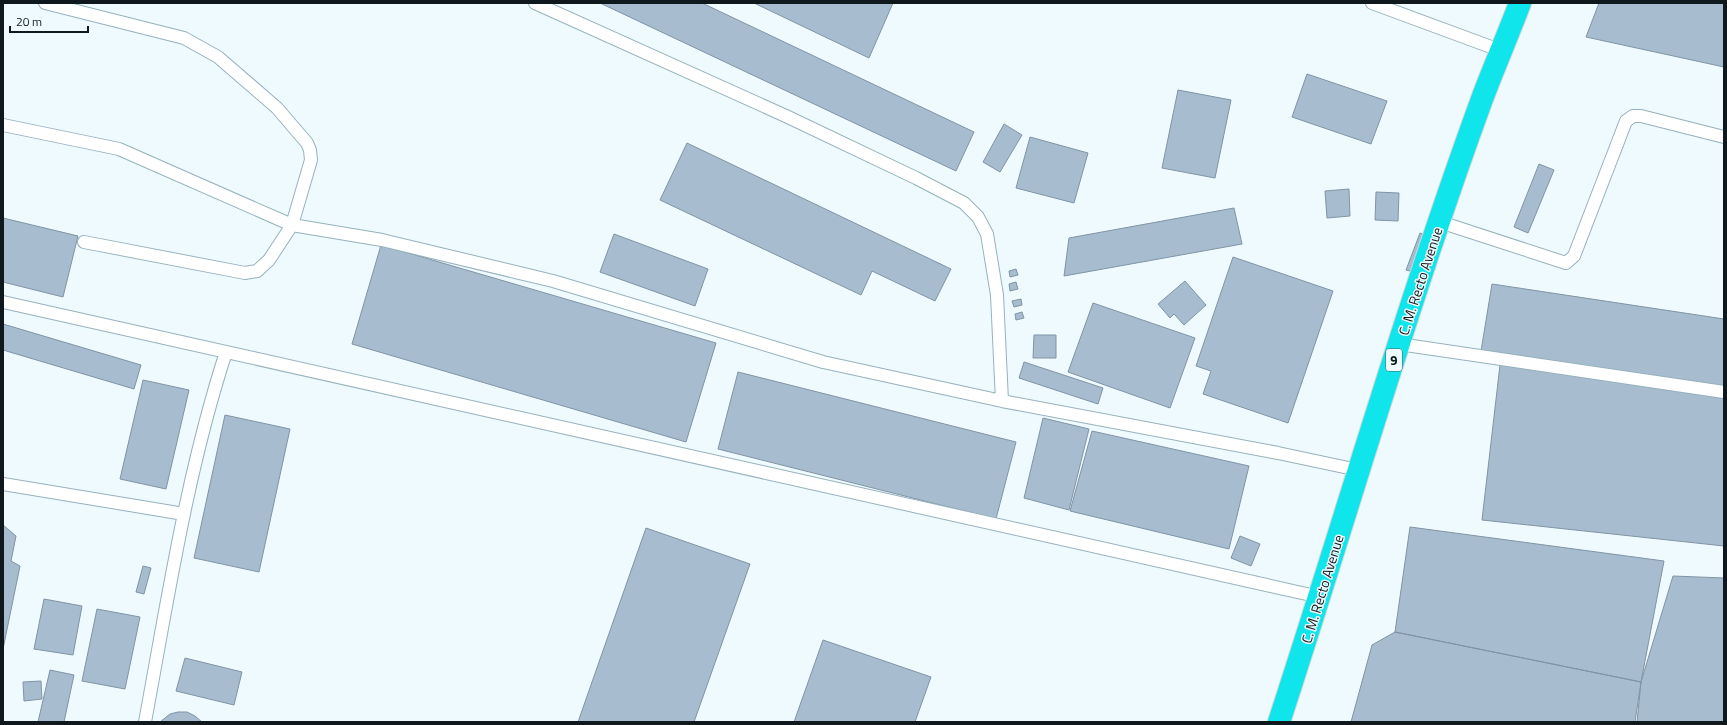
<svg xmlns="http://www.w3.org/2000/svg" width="1727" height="725" font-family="'Titillium Web',sans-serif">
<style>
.building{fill:#a7bcce;stroke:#8094a5}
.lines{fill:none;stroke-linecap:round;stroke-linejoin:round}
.lane-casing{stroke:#96b2bd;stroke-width:14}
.highway-casing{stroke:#d4d6d6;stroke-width:24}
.lane{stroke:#fff;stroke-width:12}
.highway{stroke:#10e5ec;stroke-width:22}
.labels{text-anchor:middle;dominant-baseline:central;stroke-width:3;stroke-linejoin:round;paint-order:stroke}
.shield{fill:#eefafe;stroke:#525c60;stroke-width:1}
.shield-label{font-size:13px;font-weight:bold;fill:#0f191d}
.street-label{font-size:14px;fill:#0f191d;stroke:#eefafe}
</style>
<rect width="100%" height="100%" fill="#eefafe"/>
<!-- building -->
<path class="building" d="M 600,3 L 702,3 L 974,132 L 956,171 Z
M 754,3 L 893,3 L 869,58 Z
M 1599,3 L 1724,3 L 1724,67 L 1586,37 Z
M 1307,74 L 1387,101 L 1371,144 L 1292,117 Z
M 1178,90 L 1231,100 L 1215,178 L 1162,168 Z
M 1004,124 L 1022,135 L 1000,172 L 983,162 Z
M 1030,137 L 1088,153 L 1074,203 L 1016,188 Z
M 687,143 L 951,269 L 935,301 L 872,271 L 861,295 L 660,200 Z
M 1539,164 L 1554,170 L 1528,233 L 1514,227 Z
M 1349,189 L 1350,216 L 1327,218 L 1325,191 Z
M 1376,192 L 1399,193 L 1398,221 L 1375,220 Z
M 1234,208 L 1242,244 L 1064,276 L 1069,238 Z
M 3,218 L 78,236 L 63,297 L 3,282 Z
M 1420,233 L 1431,237 L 1417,273 L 1406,270 Z
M 614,234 L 708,269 L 695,306 L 600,272 Z
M 381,245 L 716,343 L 686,442 L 352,344 Z
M 1233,257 L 1333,291 L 1288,423 L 1203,394 L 1211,371 L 1196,366 Z
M 1016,269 L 1018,275 L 1010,277 L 1009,271 Z
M 1185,281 L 1206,305 L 1184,325 L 1174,314 L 1170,318 L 1158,304 Z
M 1016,282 L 1018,289 L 1010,291 L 1009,284 Z
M 1492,284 L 1724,319 L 1724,387 L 1481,351 Z
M 1021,299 L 1022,305 L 1014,307 L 1012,301 Z
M 1093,303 L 1195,338 L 1170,408 L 1068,372 Z
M 1022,312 L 1024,318 L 1016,320 L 1015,314 Z
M 3,324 L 141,365 L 134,389 L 3,350 Z
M 1034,335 L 1056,335 L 1056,358 L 1033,358 Z
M 1024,362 L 1103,388 L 1098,404 L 1019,378 Z
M 1500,365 L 1724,396 L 1724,546 L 1482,520 Z
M 738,372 L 1016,442 L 996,519 L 718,449 Z
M 143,380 L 189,390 L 166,489 L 120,479 Z
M 225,415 L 290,429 L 259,572 L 194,558 Z
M 1043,418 L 1089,429 L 1069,510 L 1024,498 Z
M 1092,431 L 1249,466 L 1229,549 L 1070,511 Z
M 3,525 L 16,536 L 11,561 L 20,566 L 3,649 Z
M 1410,527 L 1664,561 L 1641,682 L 1395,632 Z
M 646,528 L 750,564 L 694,722 L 578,722 Z
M 1240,536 L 1260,544 L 1251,566 L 1231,558 Z
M 143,566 L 151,568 L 144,594 L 136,592 Z
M 1673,576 L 1724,578 L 1724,722 L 1637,722 L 1641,682 Z
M 44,599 L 82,606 L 73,655 L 34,649 Z
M 97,609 L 140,617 L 125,689 L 82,681 Z
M 1395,632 L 1641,682 L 1635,722 L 1351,722 L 1372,645 Z
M 823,640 L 931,677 L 915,722 L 794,722 Z
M 185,658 L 242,672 L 234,705 L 176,691 Z
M 50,670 L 74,675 L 64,722 L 38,722 Z
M 41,681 L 42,699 L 24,701 L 23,682 Z
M 178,712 L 187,712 L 195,716 L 202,722 L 160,722 L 170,714 Z"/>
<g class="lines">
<defs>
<path id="lane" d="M 45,3 L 184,38 L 218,57 L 277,108 L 307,143 L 310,150 L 311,160 L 292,225 L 269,260 L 257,271 L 245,273 L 84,242
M 535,3 L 788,117 L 916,178 L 964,203 L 978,217 L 987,234 L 997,295 L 1002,401
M 1372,3 L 1502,51
M 3,125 L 119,149 L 292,225 L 382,240 L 553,281 L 823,362 L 1002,401 L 1278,453 L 1358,470
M 1440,222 L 1566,263 L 1574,256 L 1626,121 L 1633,116 L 1641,116 L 1724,137
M 3,302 L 1320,597
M 1399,344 L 1724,392
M 3,484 L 184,514
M 145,722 C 168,598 187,472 226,352"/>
<path id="highway" d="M 1279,722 C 1347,514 1407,304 1482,99 C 1494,67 1508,35 1520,3"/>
</defs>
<!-- lane casing -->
<use href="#lane" class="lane-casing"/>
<!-- highway casing -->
<use href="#highway" class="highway-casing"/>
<!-- lane -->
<use href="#lane" class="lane"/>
<!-- highway -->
<use href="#highway" class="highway"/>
</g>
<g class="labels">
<!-- shield labels -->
<rect class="shield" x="1386" y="349" width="16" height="22" rx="3"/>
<g class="shield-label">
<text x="1394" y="360">9</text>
</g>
<!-- street labels -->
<g class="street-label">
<text transform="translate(1420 281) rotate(-72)">C. M. Recto Avenue</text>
<text transform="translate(1322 589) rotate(-73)">C. M. Recto Avenue</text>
</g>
</g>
<!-- border -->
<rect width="1727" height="725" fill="none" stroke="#0f191d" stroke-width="8"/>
<!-- scale -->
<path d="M10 26v6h78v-6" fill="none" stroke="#0f191d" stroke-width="2"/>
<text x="16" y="26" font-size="12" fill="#0f191d" stroke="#eefafe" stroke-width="3" paint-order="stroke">20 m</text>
</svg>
